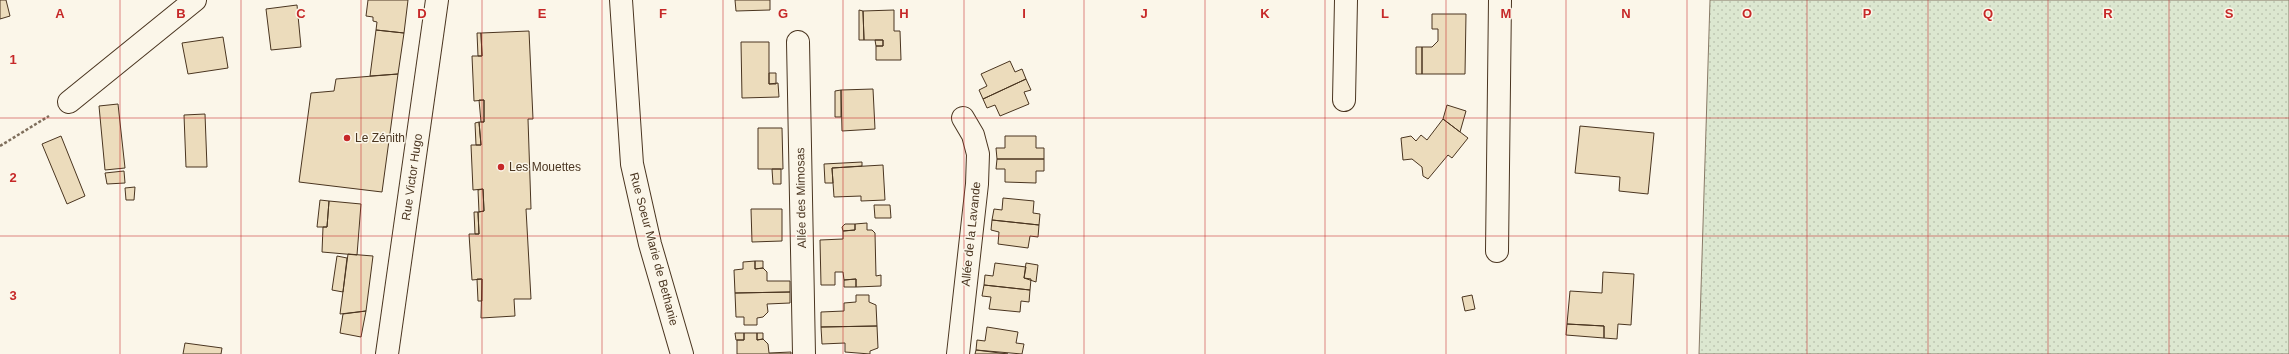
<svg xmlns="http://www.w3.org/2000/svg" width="2289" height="354" font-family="Arial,sans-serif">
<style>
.grass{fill:url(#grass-dots);stroke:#887966}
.building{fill:#ecdcbc;stroke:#4a3520}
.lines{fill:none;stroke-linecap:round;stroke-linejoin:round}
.minor-casing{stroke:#4a3520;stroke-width:24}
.secondary-casing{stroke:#4a3520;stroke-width:24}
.path{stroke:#7f6f5c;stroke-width:2.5;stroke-dasharray:3 2;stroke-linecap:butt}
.minor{stroke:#fbf6e9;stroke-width:22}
.secondary{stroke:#fbf6e9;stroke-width:22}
.grid{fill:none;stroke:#c62828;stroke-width:1;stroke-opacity:0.55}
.poi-dot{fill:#c62828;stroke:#fbf6e9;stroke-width:1.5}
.labels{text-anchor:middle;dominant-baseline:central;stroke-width:3;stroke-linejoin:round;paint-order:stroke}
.poi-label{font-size:12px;fill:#4a3520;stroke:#fbf6e9;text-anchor:start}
.street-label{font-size:12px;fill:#4a3520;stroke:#fbf6e9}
.grid-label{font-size:13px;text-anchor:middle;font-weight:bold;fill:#c62828;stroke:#fbf6e9;stroke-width:3;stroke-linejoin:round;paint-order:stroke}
</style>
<defs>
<pattern id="grass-dots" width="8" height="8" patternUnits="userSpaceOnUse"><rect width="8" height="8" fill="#dce7d0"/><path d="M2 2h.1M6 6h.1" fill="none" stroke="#bec7b2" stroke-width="1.8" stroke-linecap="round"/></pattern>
</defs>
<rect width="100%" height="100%" fill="#fbf6e9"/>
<!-- grass -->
<path class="grass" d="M 1710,0 L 2289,0 L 2289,354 L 1699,354 Z"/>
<!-- building -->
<path class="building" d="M 0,0 L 6,0 L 10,16 L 0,19 Z
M 368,0 L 408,0 L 404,33 L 376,30 L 377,22 L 373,21 L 373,17 L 366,16 Z
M 735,0 L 770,0 L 770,10 L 736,11 Z
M 297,5 L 301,47 L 271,50 L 266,9 Z
M 859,10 L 863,11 L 864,40 L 859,40 Z
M 894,10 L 894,31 L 900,31 L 901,60 L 876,60 L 876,46 L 883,46 L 883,40 L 864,40 L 863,11 Z
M 1432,14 L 1466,14 L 1465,74 L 1422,74 L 1422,47 L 1432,47 L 1438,41 L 1438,29 L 1432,29 Z
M 376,30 L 404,33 L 398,74 L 370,76 Z
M 529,31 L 533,119 L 528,119 L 531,209 L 526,209 L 531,299 L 514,299 L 515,316 L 481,318 L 482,279 L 472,280 L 469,234 L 479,234 L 478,212 L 484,211 L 483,189 L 473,190 L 471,145 L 481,145 L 479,122 L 484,122 L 484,100 L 474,101 L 472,56 L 482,56 L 481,33 Z
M 477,33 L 481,33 L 482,56 L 478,56 Z
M 223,37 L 228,68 L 188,74 L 182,43 Z
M 875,40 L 883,40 L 883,46 L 876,46 Z
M 741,42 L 769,42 L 769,84 L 778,83 L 779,97 L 742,98 Z
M 1416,47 L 1422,47 L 1422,74 L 1416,74 Z
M 1010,61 L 1015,72 L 1022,69 L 1026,79 L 983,99 L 979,90 L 987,86 L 981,74 Z
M 769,73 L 776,73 L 776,84 L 769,84 Z
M 398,74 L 382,192 L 299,182 L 311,93 L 334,91 L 336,79 Z
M 1026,79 L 1031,90 L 1024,92 L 1029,104 L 1000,116 L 995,105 L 987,108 L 983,99 Z
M 873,89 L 875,129 L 842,131 L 841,90 Z
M 841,90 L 841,117 L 835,117 L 835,91 Z
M 479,100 L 484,100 L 484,122 L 481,122 Z
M 118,104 L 125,168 L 105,170 L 99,106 Z
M 1447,105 L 1466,111 L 1460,132 L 1443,119 Z
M 205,114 L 207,167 L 186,167 L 184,115 Z
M 1443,119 L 1468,138 L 1452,158 L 1448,155 L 1428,179 L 1423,176 L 1422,167 L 1412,159 L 1403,160 L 1401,138 L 1411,136 L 1416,141 L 1421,135 L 1427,140 Z
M 479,122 L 481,145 L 476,145 L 475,123 Z
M 1580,126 L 1654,133 L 1648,194 L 1619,191 L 1620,177 L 1575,173 Z
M 758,128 L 782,128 L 783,169 L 758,169 Z
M 61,136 L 85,196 L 67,204 L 42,144 Z
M 1005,136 L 1036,136 L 1036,148 L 1044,148 L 1044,159 L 997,159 L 996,148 L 1005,148 Z
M 997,159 L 1044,159 L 1044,171 L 1036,171 L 1036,183 L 1005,182 L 1005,169 L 996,169 Z
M 862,162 L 862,166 L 832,168 L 833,183 L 825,183 L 824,164 Z
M 883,165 L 885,200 L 861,201 L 861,196 L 834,197 L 832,168 Z
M 772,169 L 781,169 L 781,184 L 773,184 Z
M 124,171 L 125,183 L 107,184 L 105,173 Z
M 135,187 L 134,200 L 126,200 L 125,188 Z
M 483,189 L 484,211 L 479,212 L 478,190 Z
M 1003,198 L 1034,201 L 1033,213 L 1040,214 L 1039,225 L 992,220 L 994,209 L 1002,210 Z
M 320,200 L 329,201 L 327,227 L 317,227 Z
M 329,201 L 361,204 L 357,255 L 322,252 L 323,227 L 327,227 Z
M 874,205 L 890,205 L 891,218 L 875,218 Z
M 751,209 L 782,209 L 782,241 L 752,242 Z
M 474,212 L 478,212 L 479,234 L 475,234 Z
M 992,220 L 1039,225 L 1038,237 L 1030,236 L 1028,248 L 998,244 L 999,232 L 991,230 Z
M 867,223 L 867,230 L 872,230 L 875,233 L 876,276 L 881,275 L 881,286 L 856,287 L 856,279 L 844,280 L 843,272 L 835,272 L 835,285 L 821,285 L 820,240 L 843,239 L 843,231 L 855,230 L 855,224 Z
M 845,224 L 855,224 L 855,230 L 843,231 L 842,227 Z
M 348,254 L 373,256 L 366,311 L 340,314 Z
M 337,256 L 347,258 L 343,292 L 332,290 Z
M 755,261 L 755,269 L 763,268 L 767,272 L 767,281 L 790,281 L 790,292 L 735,293 L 734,270 L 743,269 L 743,262 Z
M 755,261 L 763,261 L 763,268 L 755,269 Z
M 995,263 L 1026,267 L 1024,278 L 1031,279 L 1030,290 L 984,285 L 985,275 L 993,276 Z
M 1026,263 L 1038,265 L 1036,282 L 1024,278 Z
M 1603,272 L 1634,274 L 1631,325 L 1618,324 L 1617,339 L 1604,338 L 1604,326 L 1567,324 L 1570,291 L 1602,293 Z
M 477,279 L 482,279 L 482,301 L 478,301 Z
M 856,279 L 856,287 L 844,287 L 844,280 Z
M 984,285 L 1030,290 L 1029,302 L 1021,301 L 1020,312 L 989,309 L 991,297 L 982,296 Z
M 790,292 L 790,303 L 767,304 L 768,312 L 763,317 L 757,318 L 757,325 L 744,325 L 744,317 L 736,317 L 735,293 Z
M 856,295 L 869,295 L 869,302 L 876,305 L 877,326 L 821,327 L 821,312 L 844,311 L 844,303 L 856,302 Z
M 1472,295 L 1475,309 L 1465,311 L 1462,297 Z
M 366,311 L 361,337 L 340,333 L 343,314 Z
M 1567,324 L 1604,326 L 1604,338 L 1566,335 Z
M 877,326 L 878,348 L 870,351 L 870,354 L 845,352 L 845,343 L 822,344 L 821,327 Z
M 987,327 L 1018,332 L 1016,343 L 1024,344 L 1022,354 L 976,350 L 977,340 L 985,341 Z
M 735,333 L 744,333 L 744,340 L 736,340 Z
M 744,333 L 757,333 L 757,340 L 763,339 L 768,344 L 769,353 L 791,352 L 791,354 L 737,354 L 737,340 L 744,340 Z
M 757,333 L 763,333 L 763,339 L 757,340 Z
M 185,343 L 222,348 L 221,354 L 183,354 Z
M 976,350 L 1008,354 L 975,354 Z"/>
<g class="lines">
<defs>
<path id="minor" d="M 621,0 L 632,164 L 650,244 L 682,354
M 798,42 L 804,354
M 1344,100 L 1346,0
M 69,102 L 195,0
M 1497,251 L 1500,0
M 958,354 L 977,184 L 978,154 L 973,135 L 963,118"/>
<path id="secondary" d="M 387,354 L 437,0"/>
</defs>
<!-- minor casing -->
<use href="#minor" class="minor-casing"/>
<!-- secondary casing -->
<use href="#secondary" class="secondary-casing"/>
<!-- path -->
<path class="path" d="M 0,146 L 49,116"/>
<!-- minor -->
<use href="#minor" class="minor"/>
<!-- secondary -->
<use href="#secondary" class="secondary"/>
</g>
<!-- grid -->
<path class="grid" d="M 120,0 L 120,354M 241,0 L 241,354M 361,0 L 361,354M 482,0 L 482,354M 602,0 L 602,354M 723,0 L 723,354M 843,0 L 843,354M 964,0 L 964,354M 1084,0 L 1084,354M 1205,0 L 1205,354M 1325,0 L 1325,354M 1446,0 L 1446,354M 1566,0 L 1566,354M 1687,0 L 1687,354M 1807,0 L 1807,354M 1928,0 L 1928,354M 2048,0 L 2048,354M 2169,0 L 2169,354M 0,118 L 2289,118M 0,236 L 2289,236"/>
<!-- markers -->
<g class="poi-dot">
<circle cx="347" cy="138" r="4"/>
<circle cx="501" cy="167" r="4"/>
</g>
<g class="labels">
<!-- poi labels -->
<g class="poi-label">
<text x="355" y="138">Le Zénith</text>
<text x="509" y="167">Les Mouettes</text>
</g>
<!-- street labels -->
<g class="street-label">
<text transform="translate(412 177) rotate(-82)">Rue Victor Hugo</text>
<text transform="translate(801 198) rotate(-91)">Allée des Mimosas</text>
<text transform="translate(971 234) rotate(-84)">Allée de la Lavande</text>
<text transform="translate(654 249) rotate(75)">Rue Soeur Marie de Bethanie</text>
</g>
</g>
<g class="grid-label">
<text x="60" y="18">A</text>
<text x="181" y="18">B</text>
<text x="301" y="18">C</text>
<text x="422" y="18">D</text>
<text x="542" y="18">E</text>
<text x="663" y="18">F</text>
<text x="783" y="18">G</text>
<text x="904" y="18">H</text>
<text x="1024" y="18">I</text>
<text x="1144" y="18">J</text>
<text x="1265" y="18">K</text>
<text x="1385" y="18">L</text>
<text x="1506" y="18">M</text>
<text x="1626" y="18">N</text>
<text x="1747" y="18">O</text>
<text x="1867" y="18">P</text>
<text x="1988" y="18">Q</text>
<text x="2108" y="18">R</text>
<text x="2229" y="18">S</text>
<text x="13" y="64">1</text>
<text x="13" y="182">2</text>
<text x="13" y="300">3</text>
</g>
</svg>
